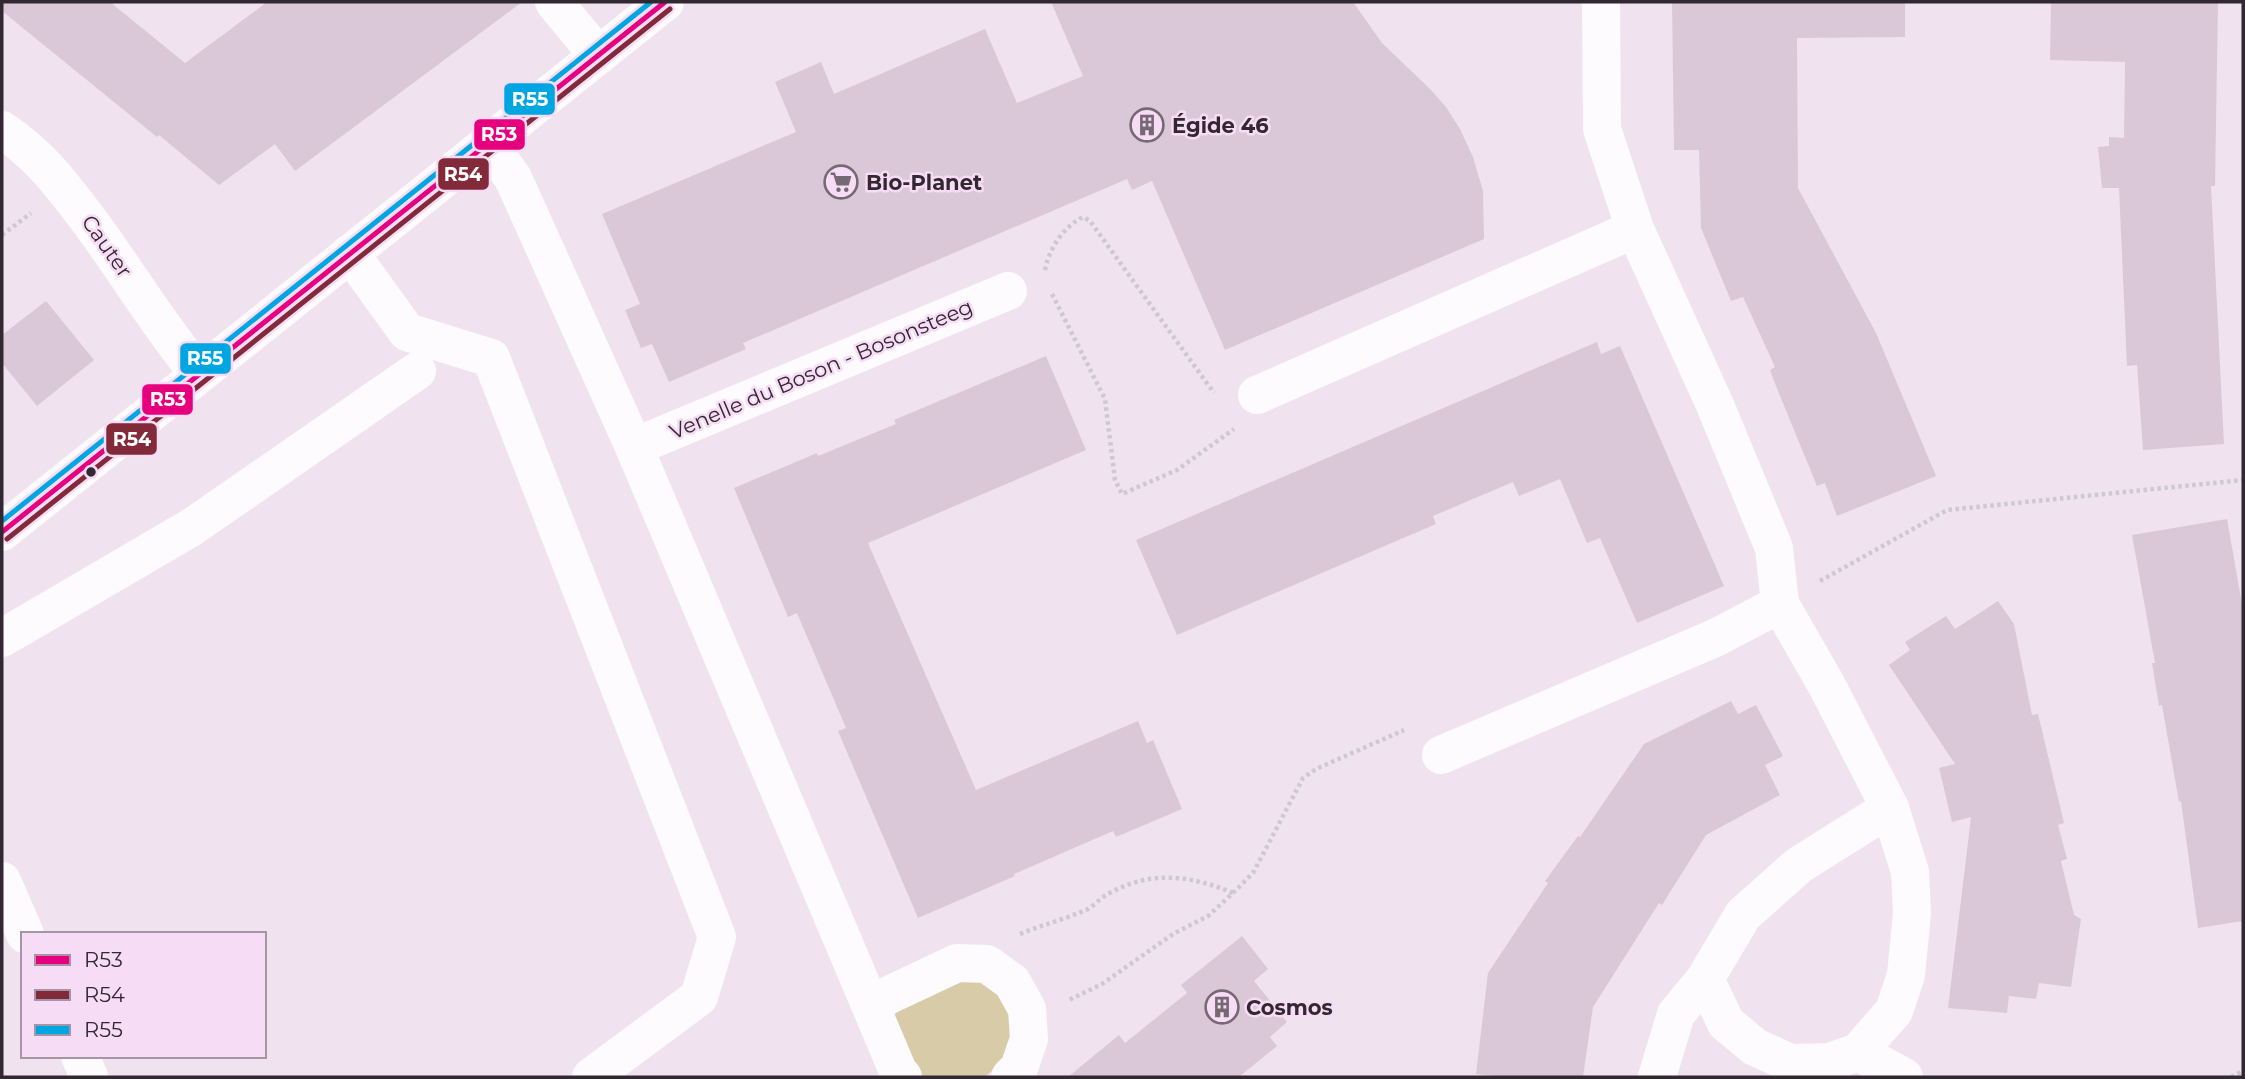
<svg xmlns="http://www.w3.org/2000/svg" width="2245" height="1079" font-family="Montserrat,sans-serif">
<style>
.green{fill:#d8cca8}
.building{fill:#dac8d9}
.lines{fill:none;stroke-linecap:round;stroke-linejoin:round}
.path{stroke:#cec9ce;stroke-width:4.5;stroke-dasharray:3.5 3.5;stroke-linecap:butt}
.minor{stroke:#fdfbfd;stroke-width:38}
.bus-1-casing{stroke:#f7dcf5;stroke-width:10}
.bus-2-casing{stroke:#f7dcf5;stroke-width:10}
.bus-3-casing{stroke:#f7dcf5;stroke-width:10}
.bus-1{stroke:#e6007e;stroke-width:5}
.bus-2{stroke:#822a3a;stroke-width:5}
.bus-3{stroke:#00a6e2;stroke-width:5}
.bus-dot{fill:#322832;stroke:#f7dcf5;stroke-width:2.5}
.labels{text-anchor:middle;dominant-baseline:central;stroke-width:5;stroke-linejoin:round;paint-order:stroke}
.poi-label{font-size:21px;font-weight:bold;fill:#322832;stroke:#f7dcf5;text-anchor:start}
.street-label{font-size:21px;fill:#322832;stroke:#f7dcf5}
.line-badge{stroke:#f7dcf5;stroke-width:2.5}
.badge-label{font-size:19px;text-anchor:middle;font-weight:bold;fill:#fff}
</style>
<rect width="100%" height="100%" fill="#f1e2f0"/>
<!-- green -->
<path class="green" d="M 977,976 L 1009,998 L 1014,1041 L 998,1065 L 985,1077 L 919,1077 L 893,1019 L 900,1004 Z"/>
<!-- building -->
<path class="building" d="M 2,2 L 110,2 L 185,63 L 267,2 L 522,2 L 295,171 L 275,144 L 219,185 L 159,135 L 157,137 L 2,11 Z
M 1051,2 L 1353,2 L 1382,43 L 1430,89 L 1446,107 L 1460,129 L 1473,157 L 1483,191 L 1484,239 L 1225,350 L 1152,181 L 1132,190 L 1127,179 L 743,343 L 746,349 L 669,382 L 652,344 L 641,348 L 625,310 L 640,304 L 602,214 L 796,132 L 775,82 L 821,62 L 834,94 L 985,29 L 1017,103 L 1083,76 Z
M 1672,2 L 1905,2 L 1905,37 L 1797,38 L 1798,188 L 1876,333 L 1936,476 L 1837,516 L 1825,483 L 1817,486 L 1776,386 L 1770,370 L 1775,367 L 1743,297 L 1731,301 L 1701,228 L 1699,150 L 1674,150 Z
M 2051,2 L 2218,2 L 2215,186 L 2211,186 L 2224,444 L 2143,450 L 2137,365 L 2127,366 L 2119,188 L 2102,188 L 2098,147 L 2109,146 L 2109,137 L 2124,138 L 2125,62 L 2050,60 Z
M 46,301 L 94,360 L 37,406 L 2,363 L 2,335 Z
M 1597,342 L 1601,354 L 1620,346 L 1724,586 L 1637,623 L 1600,538 L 1587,543 L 1560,479 L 1519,496 L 1513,482 L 1433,516 L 1436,524 L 1177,635 L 1136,540 Z
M 1046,356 L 1086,450 L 868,543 L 976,790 L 1138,721 L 1147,743 L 1153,740 L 1182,809 L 1116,837 L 1113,831 L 1014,874 L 1015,876 L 918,918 L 838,731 L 846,728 L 797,613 L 788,617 L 734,488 L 817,453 L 818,456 L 896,424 L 894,420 Z
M 2227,519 L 2243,610 L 2243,921 L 2198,928 L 2181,801 L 2179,802 L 2162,705 L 2159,706 L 2152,663 L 2155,663 L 2132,535 Z
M 1998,601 L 2014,624 L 2032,715 L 2038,714 L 2064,823 L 2058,825 L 2067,859 L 2061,861 L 2074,915 L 2081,919 L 2071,987 L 2039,983 L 2036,999 L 2009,996 L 2007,1013 L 1948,1008 L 1971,817 L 1952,822 L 1939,768 L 1955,764 L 1889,665 L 1910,650 L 1905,642 L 1946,616 L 1955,629 Z
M 1731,701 L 1738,714 L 1756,705 L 1783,756 L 1765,765 L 1780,795 L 1706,835 L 1662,905 L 1659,903 L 1593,1007 L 1583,1077 L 1505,1077 L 1476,1074 L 1488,973 L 1548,883 L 1545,881 L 1578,836 L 1580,837 L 1644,744 Z
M 1242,936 L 1268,969 L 1254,981 L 1287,1022 L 1270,1037 L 1277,1046 L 1239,1077 L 1068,1077 L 1119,1035 L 1125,1043 L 1187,993 L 1181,985 Z"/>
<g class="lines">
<!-- path -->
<path class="path" d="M 2,235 L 31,213
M 1045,270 C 1049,249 1063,227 1083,217 L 1090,221 L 1214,393
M 1052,294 L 1105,399 L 1115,480 L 1122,494 L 1177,470 L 1234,429
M 1820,581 L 1947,510 L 2243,480
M 1233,893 L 1253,873 L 1303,778 L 1316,769 L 1404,730
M 1020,934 C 1042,925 1065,919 1086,910 C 1094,906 1100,898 1108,894 C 1150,870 1191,875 1233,893 L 1208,916 L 1173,934 L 1102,984 L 1069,1000
M 2231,1077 L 2243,1071"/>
<!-- minor -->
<path class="minor" d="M 554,2 L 598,55
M 2,130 C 41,156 62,185 90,222 C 127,272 159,326 199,374
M 488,143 L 513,178 L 634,447 L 898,1071 L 903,1077
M 350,253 L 407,332 L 491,358 L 717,937 L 699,997 L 591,1077
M 1257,395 L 1635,229
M 634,447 L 1008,291
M 2,532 L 665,2
M 2,638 L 192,527 L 417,371
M 1441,755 L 1715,638 L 1780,604 L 1774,548 L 1715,405 L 1635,229 L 1602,129 L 1601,2
M 2,881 L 25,934
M 1705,979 L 1726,1023 L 1755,1047 L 1790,1063 L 1830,1062 L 1858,1052 L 1894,1011 L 1906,975 L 1912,913 L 1910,872 L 1890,808 L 1826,684 L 1780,604
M 870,1004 L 957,963 L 987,964 L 1012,982 L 1027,1009 L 1029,1039 L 1019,1068 L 1010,1077
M 1858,1052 L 1904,1077
M 80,1056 L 89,1077
M 1657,1077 L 1676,1014 L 1705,979 L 1743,915 L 1799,865 L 1890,808"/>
<defs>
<path id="bus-1" d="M 2,532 L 665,2"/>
<path id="bus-2" d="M 7,539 L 670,9"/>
<path id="bus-3" d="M 2,521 L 651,2"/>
</defs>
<!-- bus-1 casing -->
<use href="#bus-1" class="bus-1-casing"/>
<!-- bus-2 casing -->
<use href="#bus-2" class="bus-2-casing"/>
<!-- bus-3 casing -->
<use href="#bus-3" class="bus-3-casing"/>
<!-- bus-1 -->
<use href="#bus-1" class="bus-1"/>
<!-- bus-2 -->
<use href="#bus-2" class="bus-2"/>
<!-- bus-3 -->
<use href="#bus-3" class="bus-3"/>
</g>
<!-- icons -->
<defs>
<symbol id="building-ring" viewBox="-11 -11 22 22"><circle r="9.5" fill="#f7dcf5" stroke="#756974" stroke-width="1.5"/><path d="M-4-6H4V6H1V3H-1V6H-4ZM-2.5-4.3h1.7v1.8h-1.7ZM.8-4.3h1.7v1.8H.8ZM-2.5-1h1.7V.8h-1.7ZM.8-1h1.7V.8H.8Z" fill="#756974"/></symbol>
<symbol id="supermarket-ring" viewBox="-11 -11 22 22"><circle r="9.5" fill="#f7dcf5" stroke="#756974" stroke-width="1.5"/><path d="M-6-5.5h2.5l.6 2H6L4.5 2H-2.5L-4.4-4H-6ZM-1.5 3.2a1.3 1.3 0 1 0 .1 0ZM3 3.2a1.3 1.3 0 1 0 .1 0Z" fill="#756974"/></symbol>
</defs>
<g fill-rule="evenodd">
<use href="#building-ring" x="1128" y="106" width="38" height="38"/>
<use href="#supermarket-ring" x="822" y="163" width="38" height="38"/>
<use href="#building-ring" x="1203" y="988" width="38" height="38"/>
</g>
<!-- markers -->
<circle class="bus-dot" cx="91" cy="472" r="6"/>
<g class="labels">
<!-- poi labels -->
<g class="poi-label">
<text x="1172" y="125">Égide 46</text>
<text x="866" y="182">Bio-Planet</text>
<text x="1246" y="1007">Cosmos</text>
</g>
<!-- street labels -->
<g class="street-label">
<text transform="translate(107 246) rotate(55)">Cauter</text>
<text transform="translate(821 369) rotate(-23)">Venelle du Boson - Bosonsteeg</text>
</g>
</g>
<g class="line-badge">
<rect x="503" y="82" width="53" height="34" rx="7" fill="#00a6e2"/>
<rect x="473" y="118" width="53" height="33" rx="7" fill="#e6007e"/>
<rect x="437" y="157" width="53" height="34" rx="7" fill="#822a3a"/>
<rect x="179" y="342" width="53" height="33" rx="7" fill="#00a6e2"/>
<rect x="141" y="383" width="53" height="33" rx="7" fill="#e6007e"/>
<rect x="105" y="422" width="53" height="34" rx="7" fill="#822a3a"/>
</g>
<g class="badge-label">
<text x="530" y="106">R55</text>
<text x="499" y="141">R53</text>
<text x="463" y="181">R54</text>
<text x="205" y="365">R55</text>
<text x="168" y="406">R53</text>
<text x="132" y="446">R54</text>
</g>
<!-- border -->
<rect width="2245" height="1079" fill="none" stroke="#322832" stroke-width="7"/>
<!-- legend -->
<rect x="21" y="932" width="245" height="126" fill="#f7dcf5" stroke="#a894a7" stroke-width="2"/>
<rect x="35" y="955" width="35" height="10" fill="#e6007e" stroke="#a894a7" stroke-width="2"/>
<text x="84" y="967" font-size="21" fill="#322832">R53</text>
<rect x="35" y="990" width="35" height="10" fill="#822a3a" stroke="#a894a7" stroke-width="2"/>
<text x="84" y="1002" font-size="21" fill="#322832">R54</text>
<rect x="35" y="1025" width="35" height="10" fill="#00a6e2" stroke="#a894a7" stroke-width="2"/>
<text x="84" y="1037" font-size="21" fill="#322832">R55</text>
</svg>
